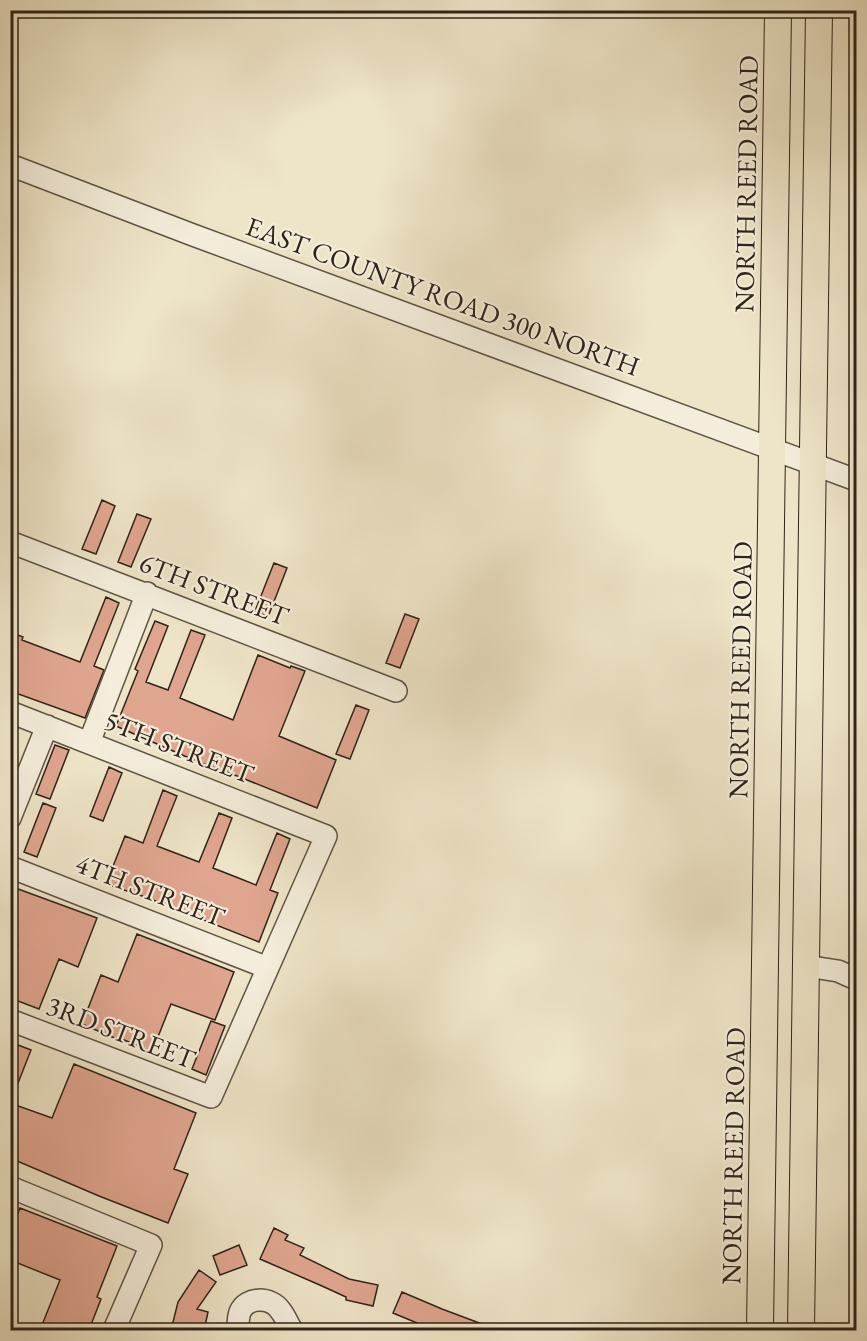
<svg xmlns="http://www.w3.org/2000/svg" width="867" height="1341" font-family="'EB Garamond',serif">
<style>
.building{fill:#e0a58f;stroke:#2f2418;stroke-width:1.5}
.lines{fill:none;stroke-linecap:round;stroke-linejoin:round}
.minor-casing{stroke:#5f5444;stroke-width:24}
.major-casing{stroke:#2f2418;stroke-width:28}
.minor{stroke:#f4eddb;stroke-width:21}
.major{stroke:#eee4c7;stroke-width:26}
.labels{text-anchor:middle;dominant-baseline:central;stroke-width:4.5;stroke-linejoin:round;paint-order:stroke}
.street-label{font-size:27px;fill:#2f2418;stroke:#f4eddb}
</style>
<rect width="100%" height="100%" fill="#eee4c7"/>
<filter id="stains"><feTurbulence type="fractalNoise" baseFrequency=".00333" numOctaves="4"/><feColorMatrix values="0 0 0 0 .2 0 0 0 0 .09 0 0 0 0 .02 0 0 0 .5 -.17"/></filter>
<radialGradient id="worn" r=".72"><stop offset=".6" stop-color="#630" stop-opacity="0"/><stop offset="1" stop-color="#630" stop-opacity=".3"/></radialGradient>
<!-- building -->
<path class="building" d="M 102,500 L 115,506 L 96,554 L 82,549 Z
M 137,514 L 151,519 L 131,567 L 118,562 Z
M 274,563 L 287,568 L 268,617 L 255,611 Z
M 106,597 L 119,603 L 94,666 L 104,670 L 85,718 L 10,691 L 10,632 L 23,637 L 22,640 L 80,662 Z
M 405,614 L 419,619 L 400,668 L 386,663 Z
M 155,621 L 168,626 L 146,682 L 168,690 L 191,630 L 205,635 L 180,698 L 233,720 L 258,655 L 290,668 L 291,666 L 305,671 L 279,736 L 336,760 L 317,808 L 237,776 L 196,761 L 116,726 L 138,671 L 135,669 Z
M 356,705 L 369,710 L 350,759 L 336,754 Z
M 55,745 L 69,750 L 50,799 L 36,794 Z
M 109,767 L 122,773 L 103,821 L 90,816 Z
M 163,790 L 177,796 L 157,846 L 199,862 L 219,813 L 232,818 L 213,868 L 236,877 L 256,885 L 277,833 L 290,839 L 270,890 L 278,893 L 259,942 L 148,898 L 106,884 L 125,836 L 143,843 Z
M 43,803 L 56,808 L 37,857 L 24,852 Z
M 10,886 L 97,918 L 78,967 L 59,959 L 39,1009 L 10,998 L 10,964 L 18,944 L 10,941 Z
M 137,934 L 234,972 L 215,1020 L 171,1004 L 152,1052 L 124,1040 L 124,1042 L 82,1024 L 101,975 L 118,982 Z
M 211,1021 L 225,1026 L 206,1075 L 192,1069 Z
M 18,1045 L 31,1050 L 11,1101 L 10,1064 Z
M 74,1064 L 196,1113 L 174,1169 L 188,1174 L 168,1223 L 99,1196 L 10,1158 L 10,1103 L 52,1118 Z
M 20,1208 L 117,1246 L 97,1297 L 101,1299 L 89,1330 L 40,1330 L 60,1280 L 10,1260 L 10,1233 Z
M 274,1228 L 288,1235 L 285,1240 L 304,1248 L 300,1255 L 349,1279 L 378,1285 L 373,1306 L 346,1300 L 346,1297 L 322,1286 L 260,1259 Z
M 239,1245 L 247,1265 L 220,1275 L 213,1256 Z
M 199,1270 L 216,1282 L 197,1309 L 208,1312 L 205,1326 L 197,1324 L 196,1330 L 171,1330 L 178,1302 Z
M 402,1292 L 442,1309 L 498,1330 L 434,1330 L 393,1313 Z"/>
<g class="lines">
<defs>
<path id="minor" d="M 10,165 L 193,235 L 856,480
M 10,542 L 396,691
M 10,712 L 326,836 L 211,1097 L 10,1020
M 89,743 L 147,593
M 10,818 L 47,726
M 10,867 L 268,968
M 806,966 L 838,971 L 856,979
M 10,1187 L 151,1245 L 114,1330
M 238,1330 C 238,1325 238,1317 240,1312 C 247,1296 271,1297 280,1310 C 285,1316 288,1324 292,1330"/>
<path id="major" d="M 760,1330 L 778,10
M 801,1330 L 819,10"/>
</defs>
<!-- minor casing -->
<use href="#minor" class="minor-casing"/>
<!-- major casing -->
<use href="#major" class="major-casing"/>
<!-- minor -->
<use href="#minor" class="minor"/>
<!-- major -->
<use href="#major" class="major"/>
</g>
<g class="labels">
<!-- street labels -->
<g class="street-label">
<text transform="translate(746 184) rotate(-89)">NORTH REED ROAD</text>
<text transform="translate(443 296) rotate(20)">EAST COUNTY ROAD 300 NORTH</text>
<text transform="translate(214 589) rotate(21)">6TH STREET</text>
<text transform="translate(740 670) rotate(-89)">NORTH REED ROAD</text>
<text transform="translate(179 747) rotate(21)">5TH STREET</text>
<text transform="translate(150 890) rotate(21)">4TH STREET</text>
<text transform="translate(121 1032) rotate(21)">3RD STREET</text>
<text transform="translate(733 1156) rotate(-89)">NORTH REED ROAD</text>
</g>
</g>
<!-- margin -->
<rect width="867" height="1341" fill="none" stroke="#eee4c7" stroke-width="36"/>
<rect x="12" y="12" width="843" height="1317" fill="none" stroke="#2f2418" stroke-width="3"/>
<rect x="18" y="18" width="831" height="1305" fill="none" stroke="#2f2418" stroke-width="1.5"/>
<rect width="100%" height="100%" filter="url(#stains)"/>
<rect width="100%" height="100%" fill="url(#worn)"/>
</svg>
